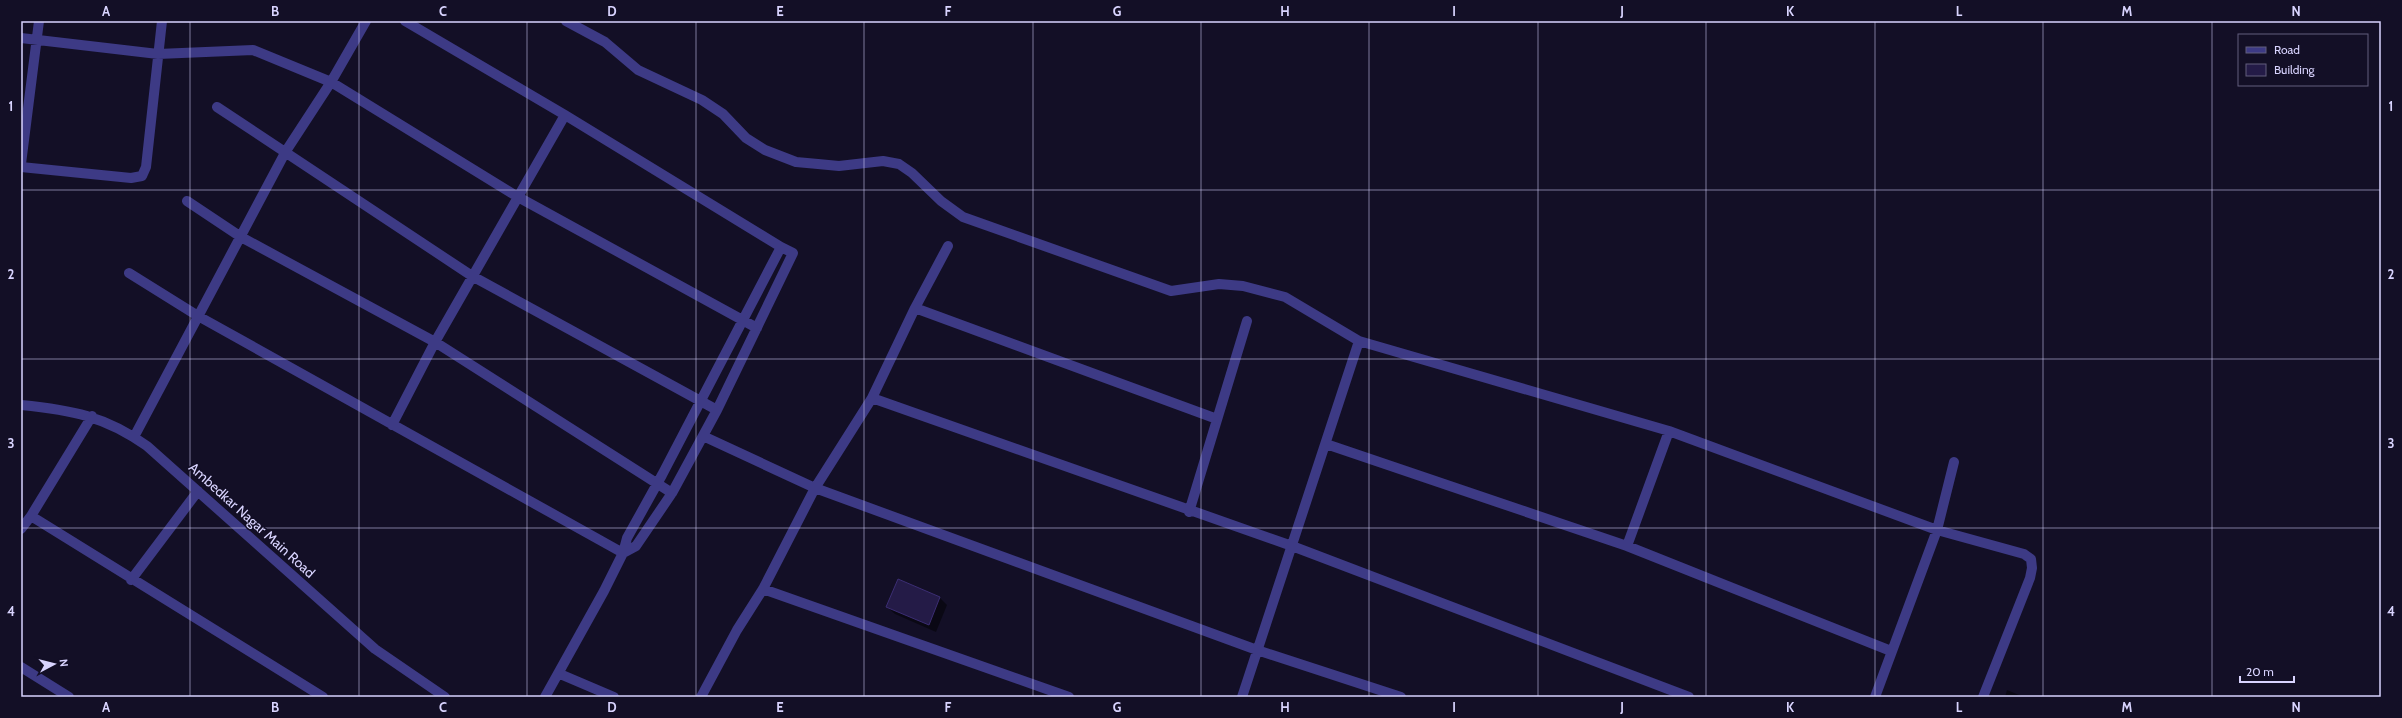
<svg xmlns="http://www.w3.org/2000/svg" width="2402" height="718" font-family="Cabin,sans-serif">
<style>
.shadow{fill:#0007}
.building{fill:#241b47;stroke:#3b2d73}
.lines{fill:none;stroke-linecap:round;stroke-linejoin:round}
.minor{stroke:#3d3a85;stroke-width:10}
.grid{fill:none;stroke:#d9d4ff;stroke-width:1;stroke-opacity:0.55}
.labels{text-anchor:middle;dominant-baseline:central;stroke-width:3;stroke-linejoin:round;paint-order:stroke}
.street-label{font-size:14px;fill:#d9d4ff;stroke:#130f26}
.neatline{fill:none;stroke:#d9d4ff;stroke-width:1.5}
.grid-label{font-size:13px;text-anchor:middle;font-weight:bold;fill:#d9d4ff}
</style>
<rect width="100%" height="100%" fill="#130f26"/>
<!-- shadow -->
<path class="shadow" d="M 940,598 L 947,605 L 936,632 L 895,614 L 887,607 Z
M 2007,690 L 2024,697 L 2005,697 Z"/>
<!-- building -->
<path class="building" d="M 898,579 L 940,597 L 929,625 L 886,607 Z"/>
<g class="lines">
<!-- minor -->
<path class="minor" d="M 405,21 L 565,115 L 781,247
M 566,21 L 605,42 L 638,70 L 702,100 L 723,114 L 746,138 L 765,150 L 796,162 L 818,164 L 839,166 L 883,161 L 899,164 L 912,173 L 941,201 L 963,217 L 1171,291 L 1219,284 L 1243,286 L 1285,297 L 1359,341
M 21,38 L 158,54 L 253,50 L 331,82 L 518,197 L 757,328
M 217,107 L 472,276 L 717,410
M 21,164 L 39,21
M 21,167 L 131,178 L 142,176 L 146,167 L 162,21
M 187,201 L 241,237 L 435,342 L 672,493
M 129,273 L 198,316 L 623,553
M 915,308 L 1217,419
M 872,398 L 1292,546 L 1689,697
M 21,405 C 71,410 105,416 147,446 L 375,649 L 445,697
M 392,425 L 435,342 L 565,115
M 703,436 L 815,488 L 1257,650 L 1401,697
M 134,437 L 286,151 L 331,82 L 366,21
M 1326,444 L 1627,546 L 1891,651
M 1189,512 L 1247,321
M 31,516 L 92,416
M 21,529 L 31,516 L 323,697
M 1627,546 L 1669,431
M 131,580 L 198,491
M 763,589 L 1069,697
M 21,667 L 69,697
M 560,674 L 614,697
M 545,697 L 604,591 L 623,553 L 627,538 L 662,475 L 781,247 L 793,253 L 717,410 L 672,493 L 636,546 L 623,553
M 701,697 L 737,630 L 763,589 L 815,488 L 872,398 L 915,308 L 948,246
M 1242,697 L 1359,341 L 1669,431 L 1937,530 L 2024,554 L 2031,559 L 2032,568 L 2030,578 L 1983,697
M 1875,697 L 1937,530 L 1954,462"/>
</g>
<!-- grid -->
<path class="grid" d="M 190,21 L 190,697M 359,21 L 359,697M 527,21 L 527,697M 696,21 L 696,697M 864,21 L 864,697M 1033,21 L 1033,697M 1201,21 L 1201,697M 1369,21 L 1369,697M 1538,21 L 1538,697M 1706,21 L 1706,697M 1875,21 L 1875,697M 2043,21 L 2043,697M 2212,21 L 2212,697M 21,190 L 2381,190M 21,359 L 2381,359M 21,528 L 2381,528"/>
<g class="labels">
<!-- street labels -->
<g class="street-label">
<text transform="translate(252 520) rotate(42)">Ambedkar Nagar Main Road</text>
</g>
</g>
<!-- border -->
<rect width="2402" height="718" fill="none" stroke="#130f26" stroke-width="44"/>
<!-- legend -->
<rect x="2238" y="34" width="130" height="52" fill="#130f26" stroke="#625e7d"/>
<rect x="2246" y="47" width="20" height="6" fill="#3d3a85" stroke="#625e7d"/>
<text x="2274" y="54" font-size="12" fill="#d9d4ff">Road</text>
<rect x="2246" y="64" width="20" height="12" fill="#241b47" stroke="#625e7d"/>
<text x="2274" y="74" font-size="12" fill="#d9d4ff">Building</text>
<!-- north arrow -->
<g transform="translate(54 664) rotate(83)" stroke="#130f26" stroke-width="3" paint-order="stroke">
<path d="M0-3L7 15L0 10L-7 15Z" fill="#d9d4ff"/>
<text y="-6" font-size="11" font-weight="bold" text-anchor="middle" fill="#d9d4ff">N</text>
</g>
<!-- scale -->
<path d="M2240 676v6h54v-6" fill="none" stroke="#d9d4ff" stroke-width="2"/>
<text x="2246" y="676" font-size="12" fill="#d9d4ff" stroke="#130f26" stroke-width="3" paint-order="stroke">20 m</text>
<rect x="22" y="22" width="2358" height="674" class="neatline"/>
<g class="grid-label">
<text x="106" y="16">A</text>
<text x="275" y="16">B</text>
<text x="443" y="16">C</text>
<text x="612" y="16">D</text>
<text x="780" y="16">E</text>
<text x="948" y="16">F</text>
<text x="1117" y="16">G</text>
<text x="1285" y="16">H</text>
<text x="1454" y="16">I</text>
<text x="1622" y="16">J</text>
<text x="1790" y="16">K</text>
<text x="1959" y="16">L</text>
<text x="2127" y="16">M</text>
<text x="2296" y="16">N</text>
<text x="11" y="111">1</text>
<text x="2391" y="111">1</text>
<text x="11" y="279">2</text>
<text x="2391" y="279">2</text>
<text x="11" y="448">3</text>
<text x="2391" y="448">3</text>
<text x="11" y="616">4</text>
<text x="2391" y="616">4</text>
<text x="106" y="712">A</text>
<text x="275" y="712">B</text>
<text x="443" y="712">C</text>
<text x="612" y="712">D</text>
<text x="780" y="712">E</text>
<text x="948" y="712">F</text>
<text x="1117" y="712">G</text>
<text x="1285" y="712">H</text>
<text x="1454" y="712">I</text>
<text x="1622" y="712">J</text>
<text x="1790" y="712">K</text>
<text x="1959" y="712">L</text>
<text x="2127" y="712">M</text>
<text x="2296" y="712">N</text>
</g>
</svg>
